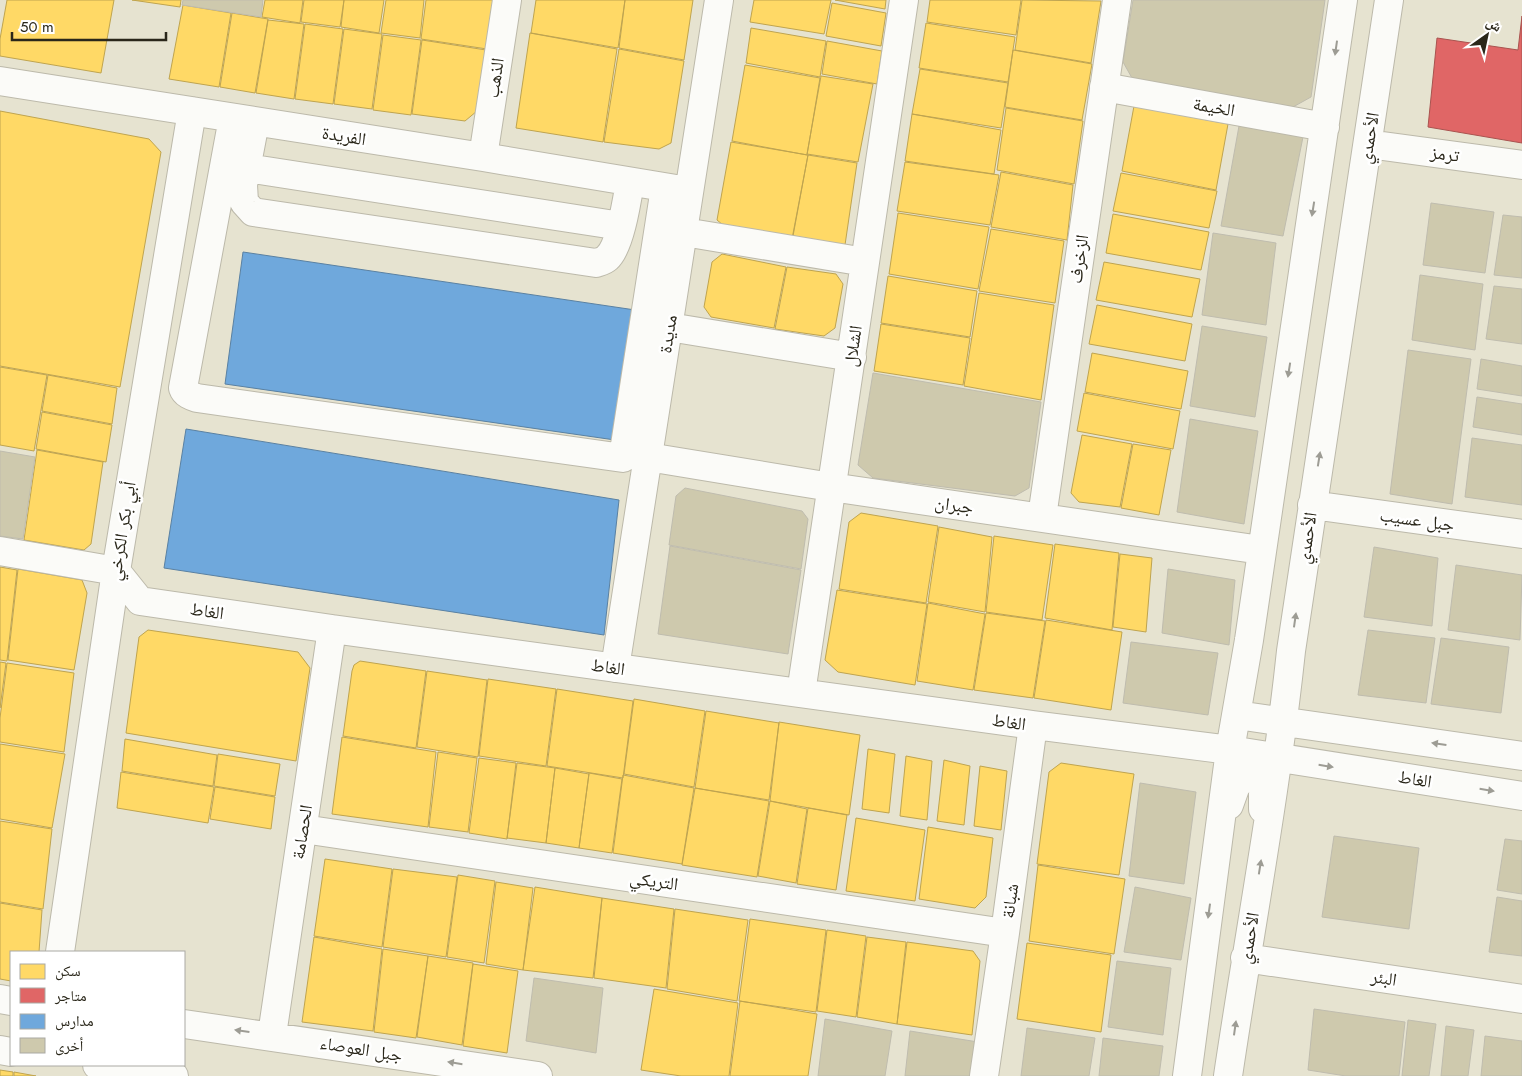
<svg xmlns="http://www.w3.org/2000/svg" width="1522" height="1076" font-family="Jost,'Noto Naskh Arabic',sans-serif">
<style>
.homes{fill:#ffd966;stroke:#bfa44f}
.shops{fill:#e06666;stroke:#a9534f}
.schools{fill:#6fa8dc;stroke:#5a81a2}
.building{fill:#cec9ad;stroke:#bfbcae}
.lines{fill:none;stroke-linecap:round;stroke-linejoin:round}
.minor-casing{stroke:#bcb9aa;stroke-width:30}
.minor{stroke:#fbfbf8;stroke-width:28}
.oneway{fill:#9d9c94}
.labels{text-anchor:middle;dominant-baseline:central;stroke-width:5;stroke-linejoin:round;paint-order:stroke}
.street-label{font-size:18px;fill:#2a271a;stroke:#fff}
</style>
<rect width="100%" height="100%" fill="#e6e3d0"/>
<!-- homes -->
<path class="homes" d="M 7,0 L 114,0 L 101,73 L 0,56 L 0,39 Z
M 132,0 L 181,0 L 180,7 Z
M 265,0 L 303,0 L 300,23 L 262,17 Z
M 304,0 L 344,0 L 340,27 L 301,22 Z
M 344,0 L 384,0 L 379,33 L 341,27 Z
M 386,0 L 424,0 L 420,38 L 381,33 Z
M 426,0 L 493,0 L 487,49 L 421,39 Z
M 536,0 L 625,0 L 618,48 L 531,33 Z
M 625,0 L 693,0 L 684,60 L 619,48 Z
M 754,0 L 831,0 L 824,34 L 750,22 Z
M 835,0 L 886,0 L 885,9 Z
M 930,0 L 1021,0 L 1016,35 L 927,22 Z
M 1022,0 L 1101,1 L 1091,63 L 1015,50 Z
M 832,3 L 886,13 L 881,46 L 826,36 Z
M 183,5 L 231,13 L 219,87 L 169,79 Z
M 232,13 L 268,19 L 255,93 L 220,87 Z
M 268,20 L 304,24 L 294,99 L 256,93 Z
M 926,23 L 1015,37 L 1008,82 L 919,68 Z
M 305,24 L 343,29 L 333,104 L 295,99 Z
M 751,28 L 826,41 L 820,77 L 746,63 Z
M 344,29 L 382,34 L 372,109 L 334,104 Z
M 530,33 L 617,49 L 603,142 L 516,128 Z
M 383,35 L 421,40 L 411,115 L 373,110 Z
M 422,40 L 486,50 L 477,111 L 465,121 L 412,114 Z
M 827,41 L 882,51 L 877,84 L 822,74 Z
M 619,49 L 684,61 L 671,143 L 659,149 L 604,142 Z
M 1013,50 L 1092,64 L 1082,120 L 1005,107 Z
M 745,65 L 820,78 L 807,155 L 732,141 Z
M 920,69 L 1008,83 L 1001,128 L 912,114 Z
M 821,76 L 873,84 L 858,162 L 807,154 Z
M 1134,106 L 1228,124 L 1216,190 L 1122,171 Z
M 1006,108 L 1083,121 L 1074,184 L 997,170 Z
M 0,111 L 149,139 L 161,152 L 120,387 L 0,366 Z
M 912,114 L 1001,130 L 994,174 L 905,161 Z
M 731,142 L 808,155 L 792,239 L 729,230 L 717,220 Z
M 808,155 L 857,163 L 845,245 L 793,236 Z
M 905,162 L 999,175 L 990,225 L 897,211 Z
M 1001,172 L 1073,185 L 1067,240 L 991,227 Z
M 1121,173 L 1217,191 L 1209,228 L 1113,211 Z
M 898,213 L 989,227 L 978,289 L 889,274 Z
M 1113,214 L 1209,232 L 1201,270 L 1106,253 Z
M 991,229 L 1064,241 L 1055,303 L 979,291 Z
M 722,254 L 786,267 L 774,328 L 711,317 L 704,307 L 712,262 Z
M 1104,262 L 1200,279 L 1192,317 L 1096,300 Z
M 787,267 L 836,274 L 843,284 L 835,328 L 824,336 L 775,329 Z
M 888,276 L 977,291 L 970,337 L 881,323 Z
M 979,293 L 1054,305 L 1041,400 L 964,386 Z
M 1097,305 L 1192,324 L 1185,361 L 1089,344 Z
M 881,324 L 970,338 L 963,385 L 874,371 Z
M 1092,353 L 1188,371 L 1181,409 L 1085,392 Z
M 0,367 L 47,375 L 34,451 L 0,445 Z
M 48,375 L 117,388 L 112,424 L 42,411 Z
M 1084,393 L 1180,411 L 1173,449 L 1077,431 Z
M 42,412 L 112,425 L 106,462 L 36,449 Z
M 1082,435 L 1132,444 L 1120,507 L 1079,502 L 1071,493 Z
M 1133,444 L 1171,450 L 1159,515 L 1121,508 Z
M 37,450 L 103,462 L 91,544 L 84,550 L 24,540 Z
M 861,513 L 938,526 L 926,603 L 839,589 L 849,522 Z
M 939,527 L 992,537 L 985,612 L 928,602 Z
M 994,536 L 1053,545 L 1042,620 L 986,612 Z
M 1055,544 L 1119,553 L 1112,630 L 1045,618 Z
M 1120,554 L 1152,558 L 1146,632 L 1113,627 Z
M 0,567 L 17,570 L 7,661 L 0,660 Z
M 18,569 L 82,580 L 87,593 L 74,670 L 8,660 Z
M 837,590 L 927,604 L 915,685 L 838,672 L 825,660 Z
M 928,603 L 985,614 L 973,690 L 917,681 Z
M 986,613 L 1045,621 L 1033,698 L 974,690 Z
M 1046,620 L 1122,632 L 1111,710 L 1034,698 Z
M 148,630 L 298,652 L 310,668 L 296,761 L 126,733 L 139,637 Z
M 360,661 L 426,671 L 416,748 L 343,736 L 352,671 L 354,665 Z
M 0,662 L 6,663 L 0,708 Z
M 7,663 L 74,673 L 64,752 L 0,742 L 0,718 Z
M 427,671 L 487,680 L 478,757 L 417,747 Z
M 488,679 L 556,689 L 546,766 L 479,756 Z
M 557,689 L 633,701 L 623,778 L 547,766 Z
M 634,699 L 705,711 L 694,787 L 624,774 Z
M 706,711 L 779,723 L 769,800 L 695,788 Z
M 779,722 L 860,735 L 849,815 L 770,801 Z
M 342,737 L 436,752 L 428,827 L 332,814 Z
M 125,739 L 217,755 L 213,786 L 122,771 Z
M 0,744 L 65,754 L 52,828 L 0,819 Z
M 868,749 L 895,754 L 889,813 L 862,809 Z
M 438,752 L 477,758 L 468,832 L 429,827 Z
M 218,754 L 280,764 L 275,796 L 214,786 Z
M 906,756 L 932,761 L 927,820 L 900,816 Z
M 479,758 L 516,763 L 507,839 L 469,833 Z
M 944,760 L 970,766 L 964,825 L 937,821 Z
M 517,763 L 555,768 L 546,843 L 507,838 Z
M 1061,763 L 1134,774 L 1119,875 L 1037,864 L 1049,772 Z
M 980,766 L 1007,771 L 1001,830 L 974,826 Z
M 555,768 L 589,774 L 579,848 L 546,843 Z
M 121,772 L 214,787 L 208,823 L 117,808 Z
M 589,773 L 622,779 L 612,853 L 579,848 Z
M 623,775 L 694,788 L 682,864 L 613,853 Z
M 215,787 L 275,797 L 271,829 L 210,819 Z
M 695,788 L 769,801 L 757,877 L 682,865 Z
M 770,801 L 807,809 L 796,883 L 758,876 Z
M 808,808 L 847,815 L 836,890 L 797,884 Z
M 856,818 L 925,830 L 915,901 L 846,891 Z
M 0,821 L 52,829 L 43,909 L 0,902 Z
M 928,827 L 993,838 L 986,897 L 975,908 L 919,899 Z
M 325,859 L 392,869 L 382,947 L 314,936 Z
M 1038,865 L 1125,879 L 1114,954 L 1029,941 Z
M 393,869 L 457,877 L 446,957 L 383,947 Z
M 458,875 L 495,881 L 484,963 L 447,957 Z
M 496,882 L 533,888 L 523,970 L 486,964 Z
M 535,887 L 602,898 L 593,978 L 523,970 Z
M 602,898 L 674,909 L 666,988 L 594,978 Z
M 0,903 L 42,910 L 39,952 L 11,952 L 11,981 L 0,979 Z
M 675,909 L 748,920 L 737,1001 L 667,989 Z
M 750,919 L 826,930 L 816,1012 L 739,1001 Z
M 827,930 L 866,936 L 856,1017 L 817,1011 Z
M 314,937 L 382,949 L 373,1031 L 302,1022 Z
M 867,937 L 906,942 L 897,1024 L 857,1017 Z
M 907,942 L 973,951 L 980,961 L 972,1035 L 897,1024 Z
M 1027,943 L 1111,955 L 1101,1032 L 1017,1019 Z
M 383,949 L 428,956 L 416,1038 L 374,1032 Z
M 428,956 L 473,963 L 462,1045 L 417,1037 Z
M 473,964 L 518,971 L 507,1053 L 463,1046 Z
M 654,989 L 738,1003 L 729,1076 L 681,1076 L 641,1070 Z
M 740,1001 L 817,1014 L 808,1076 L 730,1076 Z
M 0,1070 L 13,1072 L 13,1076 L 0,1076 Z
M 14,1072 L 36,1076 L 14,1076 Z"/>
<!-- shops -->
<path class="shops" d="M 1522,16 L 1522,143 L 1428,127 L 1437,38 L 1518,50 Z"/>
<!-- schools -->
<path class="schools" d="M 243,252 L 642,311 L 622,441 L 225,384 Z
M 186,429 L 619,500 L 604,635 L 164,568 Z"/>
<!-- building -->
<path class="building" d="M 183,0 L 263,0 L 261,17 L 182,5 Z
M 1133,0 L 1325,0 L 1311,97 L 1293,107 L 1132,78 L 1123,62 Z
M 1239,126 L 1303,137 L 1283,236 L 1221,226 Z
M 1431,203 L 1494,212 L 1485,273 L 1423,265 Z
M 1503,215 L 1522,217 L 1522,278 L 1494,275 Z
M 1213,233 L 1276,243 L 1266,325 L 1202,315 Z
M 1420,275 L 1483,284 L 1475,350 L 1412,340 Z
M 1494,286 L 1522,289 L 1522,344 L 1486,339 Z
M 1202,326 L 1267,337 L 1255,417 L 1190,406 Z
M 1408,350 L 1471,359 L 1452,504 L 1390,494 Z
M 1481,359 L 1522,366 L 1522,396 L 1477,389 Z
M 873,373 L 1041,402 L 1029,488 L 1015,496 L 873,478 L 858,465 Z
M 1477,397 L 1522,404 L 1522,435 L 1473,427 Z
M 1190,419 L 1258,431 L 1244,524 L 1177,512 Z
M 1472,438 L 1522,445 L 1522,505 L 1465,497 Z
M 0,451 L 35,457 L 23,539 L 0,536 Z
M 685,488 L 802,511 L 808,519 L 801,569 L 669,545 L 676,496 Z
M 670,546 L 801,570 L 788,654 L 658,634 Z
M 1374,547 L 1438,558 L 1432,626 L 1364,617 Z
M 1456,565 L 1522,575 L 1520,640 L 1448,630 Z
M 1168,569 L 1235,580 L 1229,645 L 1162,633 Z
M 1368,630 L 1435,638 L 1426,703 L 1358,695 Z
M 1441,638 L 1509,647 L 1501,713 L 1431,704 Z
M 1131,642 L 1218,653 L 1208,715 L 1123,703 Z
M 1140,783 L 1196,792 L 1184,884 L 1129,876 Z
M 1334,836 L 1419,848 L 1409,929 L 1322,917 Z
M 1505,839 L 1522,841 L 1522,894 L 1497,890 Z
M 1135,887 L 1191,898 L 1181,960 L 1124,952 Z
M 1497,897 L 1522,901 L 1522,956 L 1489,952 Z
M 1117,961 L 1171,968 L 1163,1035 L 1108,1027 Z
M 534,978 L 603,988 L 596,1053 L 526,1041 Z
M 1314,1009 L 1405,1022 L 1399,1076 L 1346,1076 L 1308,1070 Z
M 825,1019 L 892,1031 L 885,1076 L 818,1076 Z
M 1408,1020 L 1436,1024 L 1429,1076 L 1402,1076 Z
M 1446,1026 L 1474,1030 L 1468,1076 L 1441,1076 Z
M 1027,1028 L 1095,1038 L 1089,1076 L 1021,1076 Z
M 910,1031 L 978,1042 L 974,1076 L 905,1076 Z
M 1485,1036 L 1522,1041 L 1522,1076 L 1481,1076 Z
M 1103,1038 L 1163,1046 L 1159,1076 L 1099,1076 Z"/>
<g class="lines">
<defs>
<path id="minor" d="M 0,81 L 483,157 L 688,191
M 1104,87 L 1325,127
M 233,118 L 183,388 C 185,394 191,396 197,398 L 623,458 L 665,188
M 255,122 L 243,185 L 244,202 L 253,212 L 596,263 C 599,262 604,261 607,258 C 620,247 627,200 630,182
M 1368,144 L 1522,165
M 483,157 L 507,0
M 247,168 L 621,226
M 684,232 L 865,262
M 669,327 L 852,357
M 648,457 L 831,487 L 1261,550
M 1312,505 L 1522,534
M 1042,517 L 1117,0
M 0,551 L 116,571 L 140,601 L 332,629 L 1033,725 L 1230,750 L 1522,796
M 615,668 L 719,0
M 801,693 L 904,0
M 1237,715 L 1522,756
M 1229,805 L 1239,777 L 1263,781 L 1263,809
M 303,829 L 1005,933
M 60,952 L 116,571 L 192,111
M 1245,958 L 1522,999
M 0,999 L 11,1001
M 184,1024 L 538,1076
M 272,1035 L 332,629
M 0,1050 L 11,1052
M 97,1065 L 174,1076
M 984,1076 L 1005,933 L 1033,725
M 1187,1076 L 1230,750 L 1249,640 L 1343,0
M 1228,1076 C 1249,934 1276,793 1291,651 L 1389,0"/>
</defs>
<!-- minor casing -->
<use href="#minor" class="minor-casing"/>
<!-- minor -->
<use href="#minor" class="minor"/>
</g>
<!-- one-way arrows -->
<defs><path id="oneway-solid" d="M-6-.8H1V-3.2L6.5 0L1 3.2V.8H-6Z" transform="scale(1.25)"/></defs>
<g class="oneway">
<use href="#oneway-solid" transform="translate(1336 48) rotate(98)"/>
<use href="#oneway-solid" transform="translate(1313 209) rotate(99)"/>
<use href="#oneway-solid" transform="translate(1289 370) rotate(99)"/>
<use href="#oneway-solid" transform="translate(1319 459) rotate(-81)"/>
<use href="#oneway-solid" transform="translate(1295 620) rotate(-82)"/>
<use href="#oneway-solid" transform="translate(1439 744) rotate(-172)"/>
<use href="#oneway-solid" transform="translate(1326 766) rotate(9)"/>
<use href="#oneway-solid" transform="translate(1487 790) rotate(9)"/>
<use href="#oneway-solid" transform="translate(1260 867) rotate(-81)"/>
<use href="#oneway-solid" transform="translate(1209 911) rotate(98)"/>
<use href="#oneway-solid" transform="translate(1235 1028) rotate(-82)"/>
<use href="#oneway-solid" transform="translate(242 1031) rotate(-172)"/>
<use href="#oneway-solid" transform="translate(455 1063) rotate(-171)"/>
</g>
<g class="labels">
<!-- street labels -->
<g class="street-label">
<text transform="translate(495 78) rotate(-82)">الذهب</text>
<text transform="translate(1214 107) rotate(10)">الخيمة</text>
<text transform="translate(344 136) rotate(9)">الفريدة</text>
<text transform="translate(1369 138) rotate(-81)">الأحمدي</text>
<text transform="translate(1445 154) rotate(8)">ترمز</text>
<text transform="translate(1079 259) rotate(-82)">الزخرف</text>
<text transform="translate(668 334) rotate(-81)">مديدة</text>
<text transform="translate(853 346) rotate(-82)">الشلال</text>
<text transform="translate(954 505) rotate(8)">جبران</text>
<text transform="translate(1417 520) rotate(8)">جبل عسيب</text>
<text transform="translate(122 531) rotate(-81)">أبي بكر الكرخي</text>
<text transform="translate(1307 538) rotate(-82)">الأحمدي</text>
<text transform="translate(207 611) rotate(8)">الغاط</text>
<text transform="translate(608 667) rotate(8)">الغاط</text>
<text transform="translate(1009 722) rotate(8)">الغاط</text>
<text transform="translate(1415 779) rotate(9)">الغاط</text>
<text transform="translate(302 832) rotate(-81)">الحصامة</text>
<text transform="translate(654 881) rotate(8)">التريكي</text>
<text transform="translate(1010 901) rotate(-82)">شبانة</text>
<text transform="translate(1249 938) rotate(-81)">الأحمدي</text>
<text transform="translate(1384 978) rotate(9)">البئر</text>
<text transform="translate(361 1049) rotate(9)">جبل العوصاء</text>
</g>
</g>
<!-- legend -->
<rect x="10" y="951" width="175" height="115" fill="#ffffff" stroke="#aaa9a3"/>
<rect x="20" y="964" width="25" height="15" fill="#ffd966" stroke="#aaa9a3"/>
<text x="55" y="976" font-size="15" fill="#2a271a">سكن</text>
<rect x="20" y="988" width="25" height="15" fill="#e06666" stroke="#aaa9a3"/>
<text x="55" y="1001" font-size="15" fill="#2a271a">متاجر</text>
<rect x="20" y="1014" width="25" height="15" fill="#6fa8dc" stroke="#aaa9a3"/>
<text x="55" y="1026" font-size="15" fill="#2a271a">مدارس</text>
<rect x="20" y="1038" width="25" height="15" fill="#cec9ad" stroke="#aaa9a3"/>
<text x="55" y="1051" font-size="15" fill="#2a271a">أخرى</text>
<!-- north arrow -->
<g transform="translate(1487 35) rotate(33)" stroke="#ffffff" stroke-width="4" paint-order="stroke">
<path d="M0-4L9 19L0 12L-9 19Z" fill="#2a271a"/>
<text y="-8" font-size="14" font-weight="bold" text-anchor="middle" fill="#2a271a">ش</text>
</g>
<!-- scale -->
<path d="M12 32v8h154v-8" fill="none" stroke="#2a271a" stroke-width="2.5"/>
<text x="20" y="32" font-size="15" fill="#2a271a" stroke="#ffffff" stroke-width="4" paint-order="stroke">50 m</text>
</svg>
